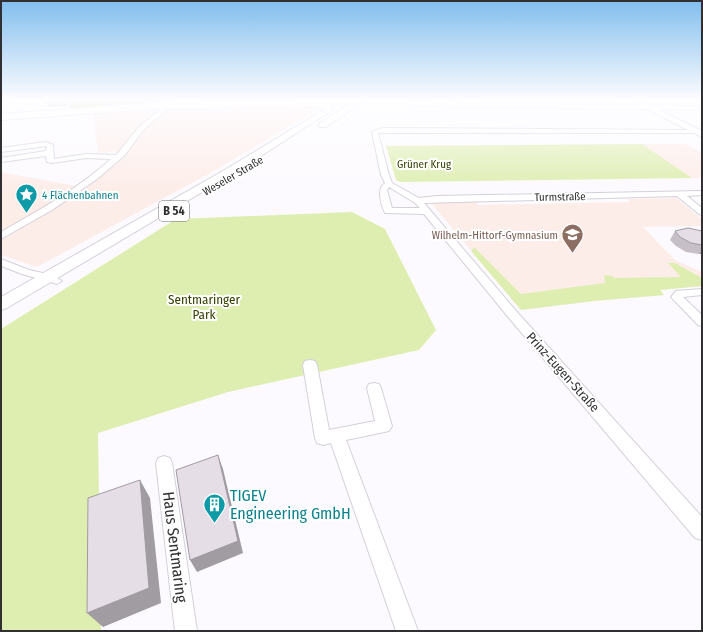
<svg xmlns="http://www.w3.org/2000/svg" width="703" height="632" font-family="'Fira Sans Condensed',sans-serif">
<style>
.commercial{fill:#fdede9}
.green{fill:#deeeb1}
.forest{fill:#acc16c}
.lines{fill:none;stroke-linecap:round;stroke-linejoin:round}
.street-casing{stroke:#d4d0da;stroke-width:2}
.secondary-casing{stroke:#d4d0da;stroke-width:2}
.primary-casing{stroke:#d4d0da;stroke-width:2}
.street{fill:#fff;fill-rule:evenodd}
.secondary{fill:#fff;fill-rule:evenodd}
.primary{fill:#fff;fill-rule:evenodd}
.wall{fill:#c6bfc7}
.shaded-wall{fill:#a19ba2}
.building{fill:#e6dee7;stroke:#a19ba2}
.labels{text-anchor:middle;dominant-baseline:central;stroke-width:4;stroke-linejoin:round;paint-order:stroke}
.far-park-label{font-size:11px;fill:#354100;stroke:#fff}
.far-street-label{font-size:11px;fill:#302f32;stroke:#fff}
.far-culture-label{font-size:11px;fill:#0d838f;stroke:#fff;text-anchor:start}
.far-education-label{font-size:11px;fill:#785e54;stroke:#fff;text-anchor:end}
.shield{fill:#fff;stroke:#6e6d70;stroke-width:1}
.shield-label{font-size:12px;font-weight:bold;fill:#302f32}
.park-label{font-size:13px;fill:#354100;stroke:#fff}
.street-label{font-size:13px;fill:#302f32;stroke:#fff}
.near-culture-label{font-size:16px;fill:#0d838f;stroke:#fff;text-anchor:start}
.near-street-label{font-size:16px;fill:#302f32;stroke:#fff}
</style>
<rect width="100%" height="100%" fill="#fcfafe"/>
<!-- commercial -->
<path class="commercial" d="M 310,106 L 316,106 L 319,109 L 212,172 L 37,267 L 1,255 L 1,172 L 75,186 L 95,172 L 119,151 L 98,153 L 93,113 L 146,109 Z
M 641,144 L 687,144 L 702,153 L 702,178 L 692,178 Z
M 676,198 L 702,219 L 702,226 L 643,227 L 675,260 L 702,272 L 702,286 L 660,290 L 664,295 L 594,301 L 521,310 L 431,203 L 477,202 L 478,205 L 630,202 L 628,199 Z"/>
<!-- green -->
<path class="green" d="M 642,144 L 692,178 L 400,182 L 396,180 L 386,146 Z
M 352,212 L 385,229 L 436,330 L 419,350 L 228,392 L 98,433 L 101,631 L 1,631 L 1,329 L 176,219 Z
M 474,247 L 521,294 L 605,283 L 604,275 L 612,276 L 614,278 L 681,277 L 668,263 L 675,263 L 702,278 L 702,286 L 660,290 L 664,295 L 594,301 L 521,310 L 471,251 Z"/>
<!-- forest -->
<path class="forest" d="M 77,100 L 181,100 L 70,109 L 70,102 Z"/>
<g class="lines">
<defs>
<path id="street" d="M 403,100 L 411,102 L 433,102 L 417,100 L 443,100 L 446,102 L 702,106 L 702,110 L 411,106 L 402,103 L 401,102 Z
M 1,101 L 12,100 L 14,102 L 1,105 Z
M 162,105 L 167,106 L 163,113 L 144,129 L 125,155 L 97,179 L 52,210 L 1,239 L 1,232 C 39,210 78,189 111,159 L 86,158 L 52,163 L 47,162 L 46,156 L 1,162 L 1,158 L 46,151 L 47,146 L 1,152 L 1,148 L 46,142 L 53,145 L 54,159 L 86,154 L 116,155 L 140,126 L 159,111 Z
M 383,128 L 698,130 L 699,131 L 696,133 L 378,133 L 389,175 L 392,183 L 419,198 L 437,196 L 702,191 L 702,195 L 687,196 L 702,208 L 702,215 L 699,214 L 677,196 L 424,203 L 517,312 L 702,517 L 702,540 L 695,538 L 509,318 L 424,214 L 385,213 C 381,205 376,189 385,183 L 381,175 L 372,132 ZM 389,187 L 415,203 L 420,208 L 392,208 L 387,190 Z
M 1,259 L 29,270 L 52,275 L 62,281 L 57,284 L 22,274 L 1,266 Z
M 702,289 L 702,295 L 683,297 L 702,315 L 702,326 L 698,325 L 671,297 L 676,291 Z
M 310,360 L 315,361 L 317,365 L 329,430 L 375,421 L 367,388 L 369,384 L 374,383 L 379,384 L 381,388 L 392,426 L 389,431 L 346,440 L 418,631 L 396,631 L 331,443 L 323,445 L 317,443 L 315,438 L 303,365 L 305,361 Z
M 164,456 L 170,458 L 172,463 L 197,631 L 175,631 L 156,463 L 158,458 Z"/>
<path id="secondary" d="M 296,100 L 366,100 L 359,104 L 296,104 Z
M 629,100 L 639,100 L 702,131 L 702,137 Z"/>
<path id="primary" d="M 313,100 L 329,103 L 334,109 L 231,175 L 7,308 L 1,310 L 1,297 L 223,171 L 325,109 L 313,106 L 153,109 L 1,120 L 1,114 L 153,103 Z
M 356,100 L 362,100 L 363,102 L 326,127 L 320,127 L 318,125 L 320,123 Z"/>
</defs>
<!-- street casing -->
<use href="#street" class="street-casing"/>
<!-- secondary casing -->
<use href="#secondary" class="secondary-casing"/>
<!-- primary casing -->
<use href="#primary" class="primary-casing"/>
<!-- street -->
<use href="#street" class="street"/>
<!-- secondary -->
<use href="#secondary" class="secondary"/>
<!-- primary -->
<use href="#primary" class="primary"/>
</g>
<!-- wall -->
<path class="wall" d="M 675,231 L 702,231 L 702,254 L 699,254 L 686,252 L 676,246 L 670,240 Z"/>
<!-- shaded-wall -->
<path class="shaded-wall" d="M 45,100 L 68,100 L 67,106 L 48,107 Z
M 702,250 L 702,254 L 699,254 Z
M 218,455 L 223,469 L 243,553 L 197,572 L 190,560 Z
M 140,480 L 150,498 L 161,603 L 103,627 L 87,613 Z"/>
<!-- building -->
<path class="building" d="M 688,228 L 702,231 L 702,245 L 691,243 L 680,237 L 675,231 Z
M 218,455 L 238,541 L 190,560 L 176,470 Z
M 140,480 L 149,588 L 87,613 L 88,498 Z"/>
<!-- sky -->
<linearGradient id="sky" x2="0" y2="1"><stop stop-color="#81beed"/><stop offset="0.53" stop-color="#fefdff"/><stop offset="1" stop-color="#fefdff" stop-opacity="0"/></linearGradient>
<rect width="703" height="189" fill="url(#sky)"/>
<!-- icons -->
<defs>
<symbol id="sight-pin" viewBox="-11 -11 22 30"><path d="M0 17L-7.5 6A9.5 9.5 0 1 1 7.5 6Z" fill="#0f9aa8" stroke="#fff"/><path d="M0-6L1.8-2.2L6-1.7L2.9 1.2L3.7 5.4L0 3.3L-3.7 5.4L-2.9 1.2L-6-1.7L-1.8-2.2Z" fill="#fff"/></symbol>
<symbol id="school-pin" viewBox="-11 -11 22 30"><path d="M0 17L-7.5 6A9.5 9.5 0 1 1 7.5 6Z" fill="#8d6e63" stroke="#fff"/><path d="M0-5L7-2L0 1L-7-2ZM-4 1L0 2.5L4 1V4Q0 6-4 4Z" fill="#fff"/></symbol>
<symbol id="building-pin" viewBox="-11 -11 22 30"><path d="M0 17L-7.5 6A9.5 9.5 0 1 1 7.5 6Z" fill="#0f9aa8" stroke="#fff"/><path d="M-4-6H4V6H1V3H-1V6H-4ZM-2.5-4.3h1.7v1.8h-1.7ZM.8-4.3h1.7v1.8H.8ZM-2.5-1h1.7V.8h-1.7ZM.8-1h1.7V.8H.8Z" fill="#fff"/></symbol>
</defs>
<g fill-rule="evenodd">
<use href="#sight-pin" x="14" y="182" width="25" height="34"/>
<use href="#school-pin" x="560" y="222" width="25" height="34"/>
<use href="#building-pin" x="202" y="492" width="25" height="34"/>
</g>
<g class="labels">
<!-- far-park labels -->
<g class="far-park-label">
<text x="424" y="164">Grüner Krug</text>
</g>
<!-- far-street labels -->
<g class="far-street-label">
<text transform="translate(233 176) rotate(-30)">Weseler Straße</text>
<text transform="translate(560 197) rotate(-1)">Turmstraße</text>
</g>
<!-- far-culture labels -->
<g class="far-culture-label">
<text x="42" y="195">4 Flächenbahnen</text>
</g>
<!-- far-education labels -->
<g class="far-education-label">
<text x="558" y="235">Wilhelm-Hittorf-Gymnasium</text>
</g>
<!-- shield labels -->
<rect class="shield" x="159" y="201" width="30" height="20" rx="3"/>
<g class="shield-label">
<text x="174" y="211">B 54</text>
</g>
<!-- park labels -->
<g class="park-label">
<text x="204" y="299">Sentmaringer<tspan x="204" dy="15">Park</tspan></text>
</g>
<!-- street labels -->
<g class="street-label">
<text transform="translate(563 372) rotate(48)">Prinz-Eugen-Straße</text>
</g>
<!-- near-culture labels -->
<g class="near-culture-label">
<text x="230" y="495">TIGEV<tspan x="230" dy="18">Engineering GmbH</tspan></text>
</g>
<!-- near-street labels -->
<g class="near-street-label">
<text transform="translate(175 547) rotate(83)">Haus Sentmaring</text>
</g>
</g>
<!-- border -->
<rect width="703" height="632" fill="none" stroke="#302f32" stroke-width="4"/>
</svg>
